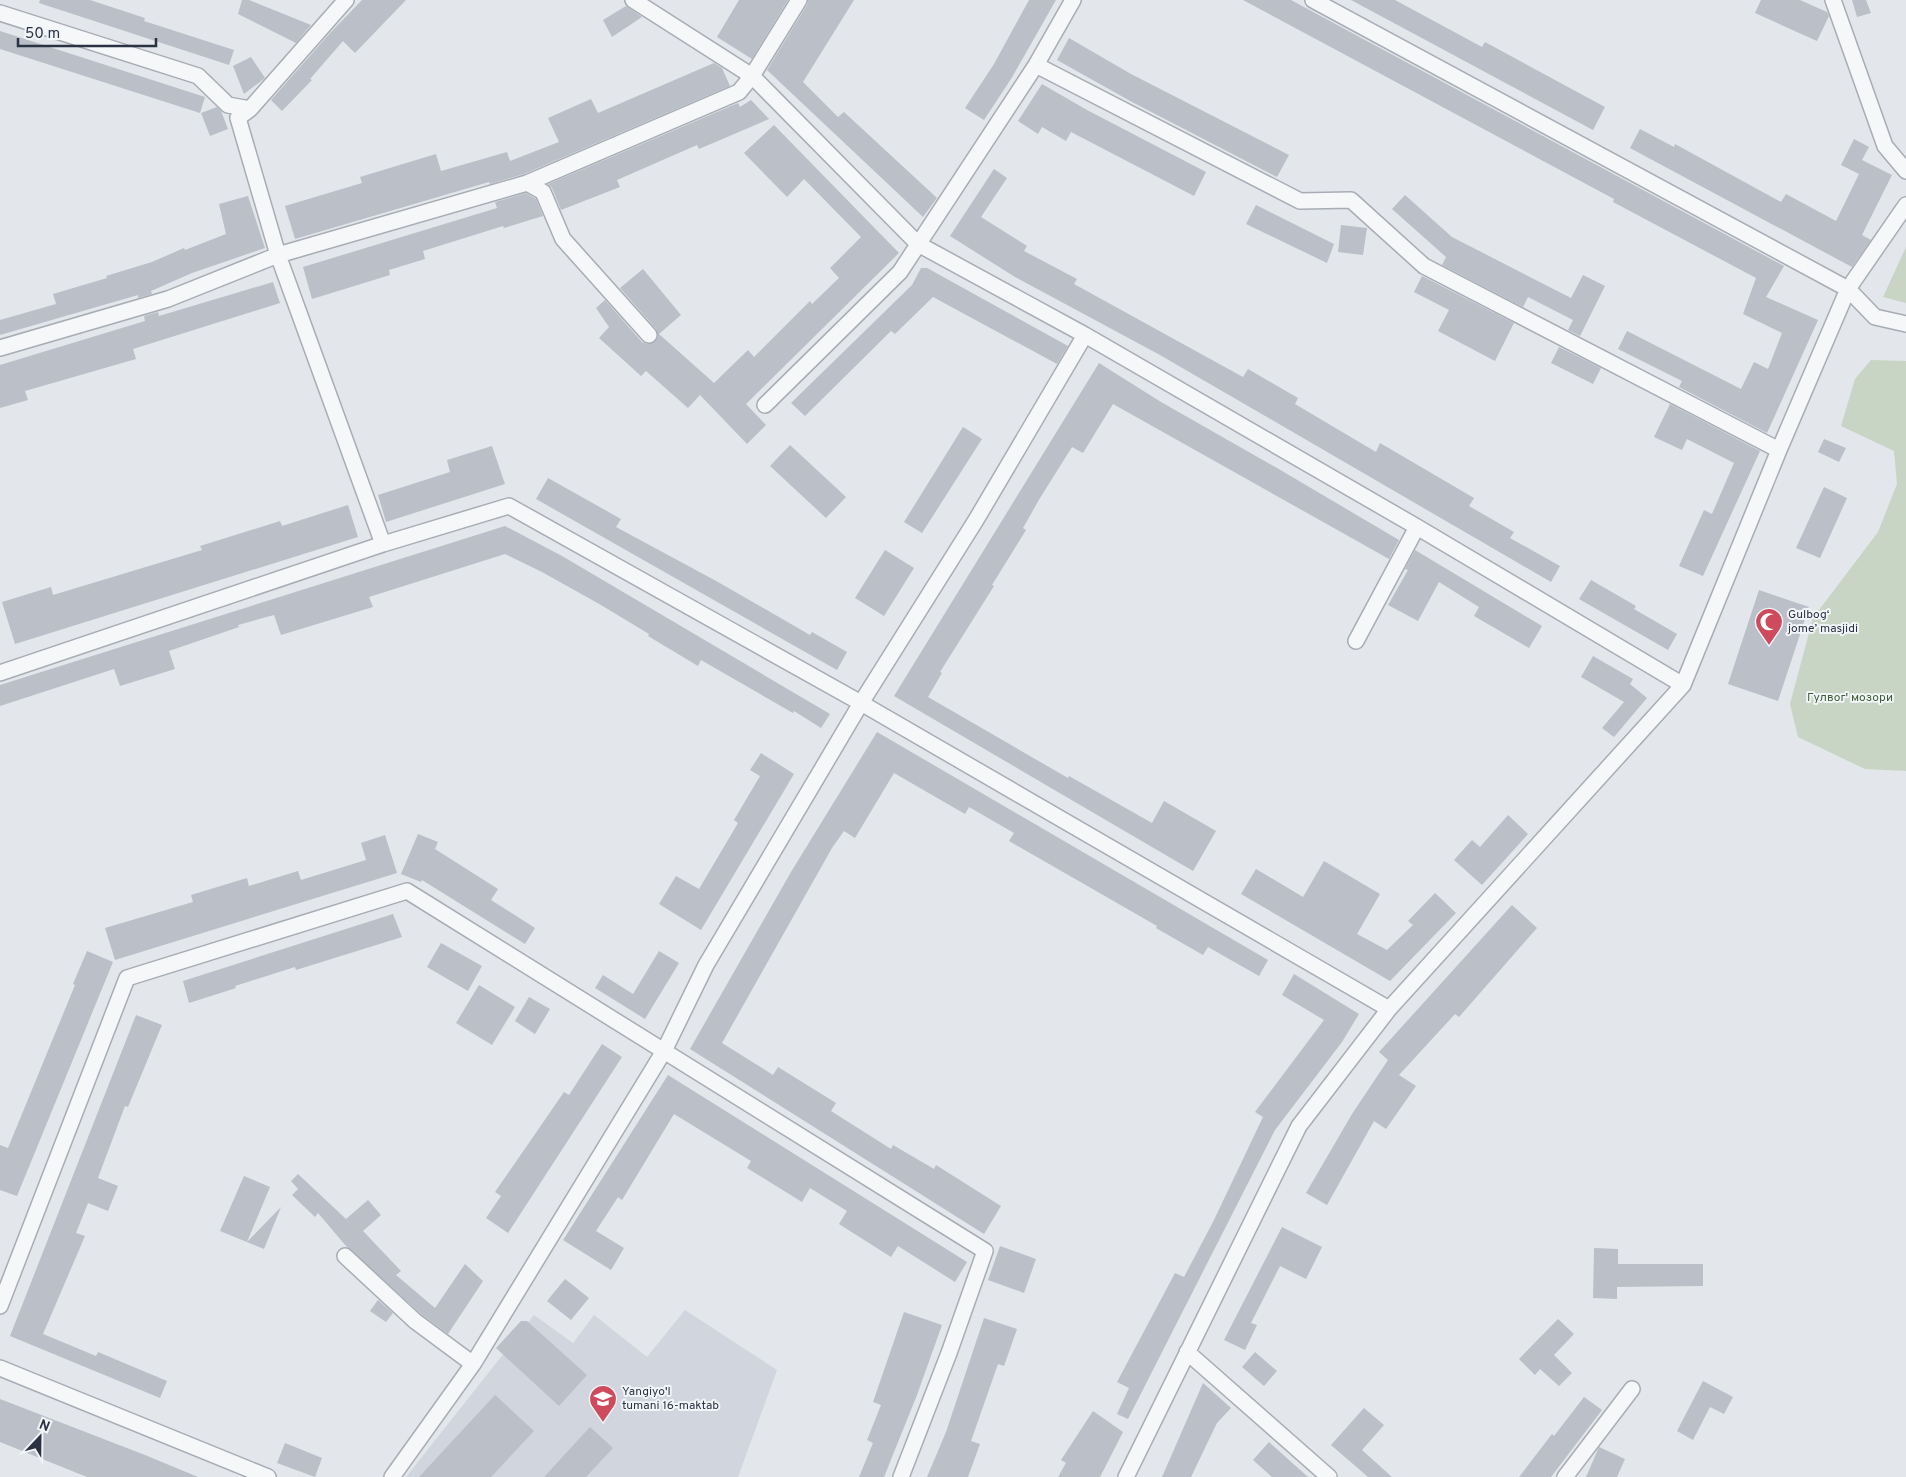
<svg xmlns="http://www.w3.org/2000/svg" width="1906" height="1477" font-family="Overpass,sans-serif">
<style>
.built{fill:#d1d5dd}
.green{fill:#c8d4c4}
.building{fill:#babfc8}
.lines{fill:none;stroke-linecap:round;stroke-linejoin:round}
.street-casing{stroke:#a8adb5;stroke-width:18}
.street{stroke:#f5f7f9;stroke-width:15}
.labels{text-anchor:middle;dominant-baseline:central;stroke-width:4;stroke-linejoin:round;paint-order:stroke}
.poi-label{font-size:12px;fill:#2b3343;stroke:#f2f5f8;text-anchor:start}
.park-label{font-size:12px;fill:#3f5e38;stroke:#f2f5f8}
</style>
<rect width="100%" height="100%" fill="#e3e6eb"/>
<!-- built -->
<path class="built" d="M 685,1310 L 777,1370 L 738,1477 L 406,1477 L 534,1315 L 573,1343 L 594,1315 L 647,1357 Z"/>
<!-- green -->
<path class="green" d="M 1906,247 L 1906,303 L 1883,297 Z
M 1871,360 L 1906,361 L 1906,771 L 1865,769 L 1798,737 L 1790,704 L 1813,618 L 1878,532 L 1897,484 L 1894,451 L 1841,426 L 1855,379 Z"/>
<!-- building -->
<path class="building" d="M 40,0 L 90,0 L 145,18 L 144,21 L 234,50 L 229,65 L 39,3 Z
M 242,0 L 249,0 L 311,25 L 296,43 L 238,14 Z
M 362,0 L 406,0 L 355,53 L 343,41 L 310,79 L 312,80 L 282,111 L 271,100 L 330,33 Z
M 739,0 L 788,0 L 752,59 L 717,37 Z
M 808,0 L 854,0 L 803,82 L 838,117 L 844,112 L 937,198 L 923,217 L 767,70 L 807,5 Z
M 1029,0 L 1056,0 L 1011,79 L 984,120 L 965,108 L 994,64 Z
M 1243,0 L 1291,0 L 1784,266 L 1766,297 L 1818,320 L 1767,433 L 1679,387 L 1682,381 L 1618,349 L 1627,331 L 1741,389 L 1754,362 L 1768,369 L 1782,333 L 1743,314 L 1756,278 L 1613,202 L 1614,199 Z
M 1351,0 L 1395,0 L 1482,47 L 1485,42 L 1605,107 L 1593,130 Z
M 1761,0 L 1800,0 L 1827,12 L 1829,16 L 1817,41 L 1755,13 Z
M 1852,0 L 1866,0 L 1871,13 L 1857,17 Z
M 626,6 L 642,17 L 612,37 L 603,20 Z
M 0,31 L 205,97 L 200,113 L 0,49 Z
M 1069,38 L 1131,74 L 1289,155 L 1277,177 L 1132,102 L 1057,60 Z
M 251,57 L 265,78 L 244,94 L 233,66 Z
M 714,63 L 722,68 L 730,86 L 524,174 L 490,184 L 489,182 L 295,239 L 285,206 L 362,183 L 360,177 L 436,154 L 441,171 L 507,152 L 510,161 L 559,142 L 548,118 L 591,99 L 598,113 Z
M 1042,84 L 1087,110 L 1206,172 L 1194,196 L 1071,132 L 1066,141 L 1042,127 L 1038,134 L 1018,121 Z
M 751,100 L 769,119 L 699,149 L 697,145 L 617,180 L 620,187 L 561,210 L 552,188 L 548,184 L 738,103 L 740,107 Z
M 217,107 L 221,111 L 228,129 L 210,136 L 201,113 Z
M 774,125 L 899,253 L 746,404 L 766,425 L 747,444 L 700,395 L 688,408 L 646,371 L 641,376 L 599,338 L 609,327 L 596,308 L 605,300 L 642,342 L 647,344 L 655,342 L 658,337 L 656,329 L 620,288 L 643,269 L 681,315 L 659,334 L 714,383 L 748,350 L 754,357 L 810,301 L 812,304 L 839,278 L 830,268 L 861,237 L 804,179 L 787,197 L 744,153 Z
M 1640,129 L 1674,147 L 1675,144 L 1781,202 L 1786,194 L 1836,221 L 1859,174 L 1841,165 L 1854,139 L 1869,147 L 1862,160 L 1892,175 L 1862,235 L 1871,240 L 1852,267 L 1630,148 Z
M 994,169 L 1007,178 L 981,217 L 1027,246 L 1024,251 L 1077,279 L 1074,284 L 1243,377 L 1248,369 L 1298,398 L 1295,404 L 1376,452 L 1380,443 L 1474,498 L 1469,506 L 1514,532 L 1510,538 L 1560,566 L 1551,582 L 1160,355 L 1015,277 L 950,236 Z
M 526,193 L 536,199 L 543,216 L 504,228 L 503,226 L 423,251 L 425,259 L 389,270 L 390,275 L 312,299 L 303,267 L 497,208 L 495,202 Z
M 1405,195 L 1452,237 L 1571,298 L 1583,275 L 1605,286 L 1580,336 L 1568,330 L 1573,320 L 1528,297 L 1523,307 L 1442,265 L 1446,257 L 1392,209 Z
M 248,196 L 265,248 L 192,273 L 151,291 L 152,294 L 138,298 L 138,295 L 0,335 L 0,320 L 56,304 L 53,294 L 107,278 L 106,276 L 152,262 L 184,248 L 185,250 L 226,234 L 219,204 Z
M 1256,205 L 1334,244 L 1327,263 L 1246,224 Z
M 1341,225 L 1367,228 L 1363,255 L 1338,252 Z
M 921,268 L 927,268 L 1068,346 L 1057,364 L 933,297 L 895,334 L 891,331 L 805,416 L 791,403 L 912,285 Z
M 1422,276 L 1514,323 L 1495,361 L 1438,331 L 1449,310 L 1414,292 Z
M 273,282 L 280,303 L 133,349 L 136,359 L 25,391 L 28,400 L 0,408 L 0,365 L 145,321 L 144,316 L 158,312 L 159,316 Z
M 1559,347 L 1601,368 L 1593,384 L 1551,363 Z
M 1099,363 L 1161,402 L 1277,468 L 1399,540 L 1389,559 L 1113,404 L 1083,453 L 1072,447 L 1040,498 L 1023,528 L 1026,530 L 992,585 L 994,586 L 940,672 L 942,673 L 928,697 L 1068,778 L 1069,776 L 1152,823 L 1164,801 L 1216,831 L 1193,871 L 894,696 Z
M 1670,404 L 1760,451 L 1703,576 L 1679,566 L 1704,510 L 1712,514 L 1734,463 L 1687,439 L 1682,450 L 1654,437 Z
M 963,427 L 982,439 L 922,533 L 904,522 Z
M 1824,439 L 1846,448 L 1839,462 L 1818,452 Z
M 790,445 L 846,497 L 826,518 L 770,466 Z
M 492,446 L 505,484 L 386,522 L 378,495 L 450,472 L 447,460 Z
M 548,478 L 621,519 L 616,527 L 718,582 L 810,635 L 812,632 L 847,652 L 837,670 L 536,499 Z
M 1824,487 L 1847,498 L 1820,558 L 1796,548 Z
M 348,505 L 358,537 L 15,644 L 2,602 L 51,587 L 53,595 L 202,550 L 200,546 L 280,521 L 282,526 Z
M 505,526 L 562,556 L 830,714 L 821,728 L 794,711 L 793,713 L 701,660 L 698,666 L 648,636 L 649,634 L 601,605 L 542,572 L 505,554 L 369,597 L 373,607 L 281,635 L 274,615 L 238,625 L 239,627 L 169,651 L 175,669 L 120,686 L 114,669 L 0,706 L 0,685 Z
M 885,550 L 914,568 L 884,616 L 855,598 Z
M 1415,550 L 1542,626 L 1529,648 L 1474,616 L 1479,607 L 1439,582 L 1418,621 L 1388,605 L 1408,570 L 1405,569 Z
M 1591,580 L 1636,606 L 1634,609 L 1677,634 L 1668,650 L 1579,599 Z
M 1759,590 L 1809,607 L 1778,701 L 1728,684 Z
M 1593,656 L 1633,679 L 1630,684 L 1647,698 L 1614,737 L 1602,728 L 1624,702 L 1581,677 Z
M 877,732 L 1268,960 L 1259,976 L 1208,947 L 1203,955 L 1156,928 L 1157,926 L 1009,841 L 1014,833 L 969,807 L 965,814 L 894,773 L 855,838 L 844,831 L 832,848 L 722,1043 L 773,1075 L 778,1067 L 836,1103 L 831,1111 L 891,1149 L 893,1145 L 934,1169 L 936,1165 L 1001,1206 L 984,1234 L 690,1049 L 791,872 Z
M 761,753 L 794,774 L 701,930 L 659,904 L 676,876 L 699,889 L 738,823 L 734,820 L 760,776 L 750,770 Z
M 1508,815 L 1528,834 L 1482,885 L 1454,860 L 1472,840 L 1480,847 Z
M 418,834 L 438,842 L 435,849 L 498,889 L 491,900 L 535,928 L 525,944 L 422,880 L 421,882 L 401,874 Z
M 385,835 L 397,873 L 115,960 L 105,928 L 193,902 L 191,895 L 247,878 L 249,886 L 298,871 L 301,880 L 366,860 L 361,843 Z
M 1324,861 L 1380,894 L 1357,934 L 1387,950 L 1413,925 L 1408,921 L 1435,893 L 1456,913 L 1390,981 L 1241,894 L 1256,869 L 1303,897 Z
M 1512,905 L 1537,928 L 1459,1017 L 1455,1014 L 1399,1075 L 1416,1086 L 1386,1129 L 1374,1121 L 1327,1205 L 1306,1193 L 1352,1114 L 1388,1060 L 1379,1052 Z
M 393,914 L 402,937 L 296,970 L 295,967 L 235,986 L 236,988 L 189,1003 L 183,981 Z
M 441,943 L 482,966 L 468,991 L 427,967 Z
M 87,951 L 113,962 L 17,1196 L 0,1190 L 0,1145 L 8,1148 L 75,985 L 73,984 Z
M 659,951 L 679,963 L 645,1019 L 595,988 L 603,975 L 633,994 Z
M 1294,974 L 1359,1014 L 1342,1042 L 1275,1130 L 1128,1419 L 1117,1414 L 1129,1388 L 1117,1382 L 1175,1273 L 1184,1277 L 1213,1222 L 1263,1117 L 1255,1112 L 1324,1020 L 1282,995 Z
M 479,985 L 515,1007 L 492,1045 L 456,1023 Z
M 529,997 L 550,1009 L 535,1034 L 515,1021 Z
M 136,1015 L 162,1025 L 128,1107 L 125,1106 L 98,1178 L 118,1186 L 108,1211 L 88,1203 L 76,1233 L 85,1236 L 43,1334 L 96,1356 L 98,1352 L 167,1381 L 160,1398 L 10,1336 Z
M 602,1044 L 622,1057 L 508,1233 L 486,1218 L 501,1196 L 495,1192 L 564,1092 L 569,1095 Z
M 668,1075 L 967,1262 L 955,1282 L 898,1246 L 891,1257 L 839,1224 L 847,1211 L 810,1188 L 802,1202 L 747,1168 L 751,1161 L 674,1114 L 622,1200 L 618,1197 L 596,1231 L 624,1248 L 611,1270 L 563,1240 Z
M 298,1174 L 346,1219 L 368,1200 L 381,1215 L 363,1231 L 401,1271 L 396,1275 L 435,1308 L 465,1264 L 483,1281 L 448,1334 L 421,1314 L 346,1246 L 318,1213 L 315,1217 L 292,1195 L 298,1189 L 291,1181 Z
M 244,1176 L 270,1187 L 247,1242 L 281,1207 L 264,1249 L 220,1231 Z
M 1282,1227 L 1322,1247 L 1306,1279 L 1280,1266 L 1251,1323 L 1257,1325 L 1245,1350 L 1224,1340 Z
M 1000,1246 L 1036,1259 L 1024,1293 L 988,1280 Z
M 1594,1248 L 1618,1249 L 1618,1264 L 1703,1264 L 1703,1286 L 1617,1287 L 1617,1299 L 1593,1298 Z
M 565,1279 L 589,1298 L 571,1320 L 547,1301 Z
M 378,1300 L 393,1313 L 386,1322 L 370,1311 Z
M 904,1312 L 942,1325 L 917,1395 L 884,1477 L 859,1477 L 873,1443 L 867,1440 L 881,1405 L 873,1402 Z
M 984,1318 L 1017,1329 L 1004,1366 L 998,1364 L 971,1441 L 980,1444 L 968,1477 L 927,1477 L 946,1432 Z
M 1558,1319 L 1574,1334 L 1554,1355 L 1572,1373 L 1559,1386 L 1540,1369 L 1535,1375 L 1519,1359 Z
M 521,1321 L 527,1321 L 587,1375 L 559,1406 L 496,1348 Z
M 1255,1352 L 1277,1371 L 1264,1386 L 1242,1367 Z
M 1703,1381 L 1733,1397 L 1724,1414 L 1710,1407 L 1693,1440 L 1677,1431 Z
M 1203,1383 L 1231,1408 L 1217,1423 L 1191,1477 L 1162,1477 Z
M 495,1395 L 534,1431 L 491,1477 L 419,1477 Z
M 1584,1397 L 1602,1410 L 1551,1477 L 1519,1477 L 1552,1434 L 1554,1436 Z
M 0,1399 L 145,1455 L 198,1477 L 87,1477 L 0,1442 Z
M 1364,1408 L 1384,1425 L 1362,1450 L 1392,1477 L 1368,1477 L 1331,1445 Z
M 1093,1411 L 1123,1432 L 1100,1477 L 1058,1477 L 1066,1463 L 1061,1460 Z
M 590,1427 L 613,1448 L 586,1477 L 544,1477 Z
M 1269,1442 L 1308,1477 L 1272,1477 L 1253,1460 Z
M 285,1443 L 322,1458 L 315,1477 L 277,1463 Z
M 1599,1447 L 1625,1459 L 1617,1477 L 1586,1477 Z"/>
<g class="lines">
<defs>
<path id="street" d="M 633,0 L 752,76 L 918,244 L 1085,335 L 1417,527 L 1683,685
M 1313,0 L 1848,289 L 1875,317 L 1906,324
M 1833,0 L 1885,146 L 1906,171
M 0,13 L 198,76 L 228,105 L 250,109 L 346,0
M 1036,65 L 1300,201 L 1351,200 L 1424,266 L 1779,450
M 250,109 L 238,118 L 278,255 L 383,544
M 527,183 L 543,192 L 563,239 L 649,335
M 0,348 L 168,299 L 278,255 L 527,183 L 739,92 L 752,76 L 799,0
M 765,405 L 900,272 L 1036,65 L 1073,0
M 1356,641 L 1417,527
M 0,673 L 383,544 L 509,506 L 861,703 L 1389,1009
M 345,1256 L 415,1321 L 473,1364
M 0,1306 L 127,978 L 407,891 L 985,1251 L 949,1353 L 901,1477
M 1187,1352 L 1329,1477
M 0,1368 L 268,1477
M 392,1477 L 473,1364 L 664,1051 L 706,965 L 861,703 L 976,520 L 1085,335
M 1126,1477 L 1299,1126 L 1389,1009 L 1683,685 L 1779,450 L 1848,289 L 1906,205
M 1565,1477 L 1632,1389"/>
</defs>
<!-- street casing -->
<use href="#street" class="street-casing"/>
<!-- street -->
<use href="#street" class="street"/>
</g>
<!-- icons -->
<defs>
<symbol id="mosque-pin" viewBox="-11 -11 22 30"><path d="M0 17L-7.5 6A9.5 9.5 0 1 1 7.5 6Z" fill="#cd4b5c" stroke="#f2f5f8"/><path d="M3.5-4.9A6 6 0 1 0 3.5 4.9A5 5 0 1 1 3.5-4.9Z" fill="#fff"/></symbol>
<symbol id="school-pin" viewBox="-11 -11 22 30"><path d="M0 17L-7.5 6A9.5 9.5 0 1 1 7.5 6Z" fill="#cd4b5c" stroke="#f2f5f8"/><path d="M0-5L7-2L0 1L-7-2ZM-4 1L0 2.5L4 1V4Q0 6-4 4Z" fill="#fff"/></symbol>
</defs>
<g fill-rule="evenodd">
<use href="#mosque-pin" x="1753" y="606" width="32" height="43"/>
<use href="#school-pin" x="587" y="1383" width="32" height="43"/>
</g>
<g class="labels">
<!-- poi labels -->
<g class="poi-label">
<text x="1788" y="615">Gulbog‘<tspan x="1788" dy="14">jome’ masjidi</tspan></text>
<text x="622" y="1392">Yangiyo'l<tspan x="622" dy="14">tumani 16-maktab</tspan></text>
</g>
<!-- park labels -->
<g class="park-label">
<text x="1850" y="698">Гулвог' мозори</text>
</g>
</g>
<!-- north arrow -->
<g transform="translate(40 1437) rotate(22)" stroke="#f2f5f8" stroke-width="4" paint-order="stroke">
<path d="M0-4L9 19L0 12L-9 19Z" fill="#2b3343"/>
<text y="-8" font-size="14" font-weight="bold" text-anchor="middle" fill="#2b3343">N</text>
</g>
<!-- scale -->
<path d="M18 38v8h138v-8" fill="none" stroke="#2b3343" stroke-width="2.5"/>
<text x="25" y="38" font-size="15" fill="#2b3343" stroke="#f2f5f8" stroke-width="4" paint-order="stroke">50 m</text>
</svg>
